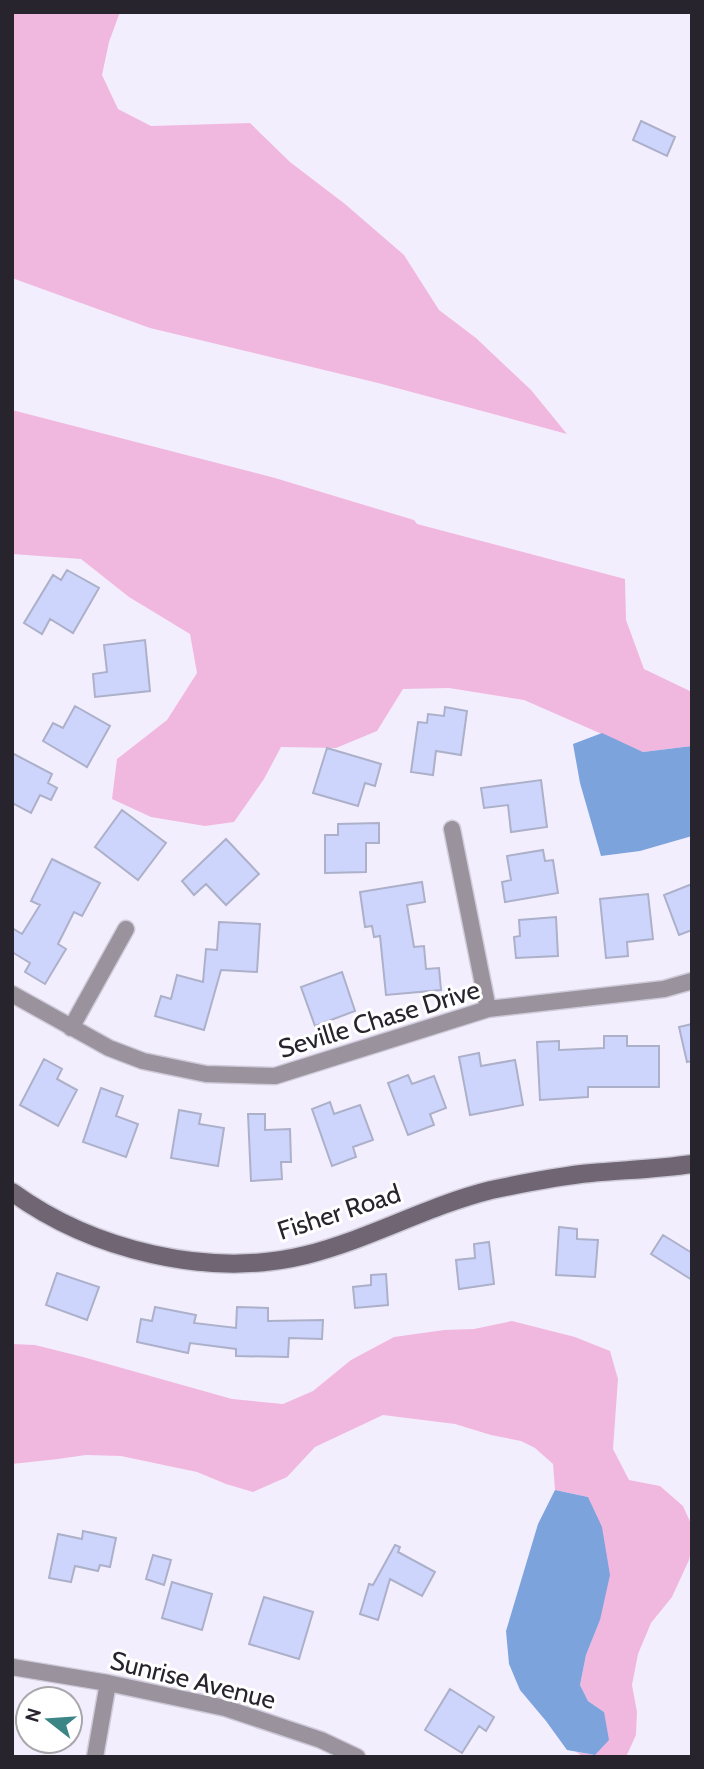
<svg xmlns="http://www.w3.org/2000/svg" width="704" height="1769" font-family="Cabin,sans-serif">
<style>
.green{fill:#f1b8df}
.water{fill:#7ca3dc}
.building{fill:#ced5fd;stroke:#acb0c9;stroke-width:2}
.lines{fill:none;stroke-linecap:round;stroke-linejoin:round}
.street-casing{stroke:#cecad9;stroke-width:19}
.secondary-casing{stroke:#cecad9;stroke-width:21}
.street{stroke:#9a929c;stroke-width:16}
.secondary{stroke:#706673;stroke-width:18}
.labels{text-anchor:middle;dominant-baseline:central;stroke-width:6;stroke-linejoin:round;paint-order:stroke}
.street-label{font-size:26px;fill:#27242e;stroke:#fff}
</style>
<rect width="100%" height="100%" fill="#f3eefe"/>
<!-- green -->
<path class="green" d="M 12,12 L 120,12 L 109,42 L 102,75 L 118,109 L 151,126 L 250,123 L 290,162 L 345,204 L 404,255 L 439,310 L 476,338 L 531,390 L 567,434 L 378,383 L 150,328 L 12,278 Z
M 12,410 L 275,478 L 414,520 L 417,524 L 625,579 L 626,620 L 644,669 L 692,692 L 692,746 L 643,752 L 524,700 L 449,688 L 403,689 L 377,731 L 336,748 L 281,747 L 264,779 L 234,822 L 205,826 L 151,817 L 112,799 L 117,759 L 167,720 L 197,673 L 190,634 L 129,597 L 81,559 L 12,554 Z
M 512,1321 L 575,1337 L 610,1351 L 618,1379 L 613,1449 L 629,1480 L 660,1486 L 683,1506 L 692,1526 L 692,1547 L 689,1560 L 672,1597 L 651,1623 L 638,1654 L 632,1685 L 637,1712 L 636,1735 L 626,1757 L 584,1757 L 576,1752 L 595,1755 L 604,1712 L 588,1701 L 580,1685 L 586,1655 L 600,1620 L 588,1497 L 555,1490 L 553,1464 L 535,1448 L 521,1441 L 491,1435 L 455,1424 L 383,1415 L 315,1447 L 287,1477 L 253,1492 L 226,1484 L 197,1472 L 121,1456 L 86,1455 L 58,1459 L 12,1464 L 12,1344 L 35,1345 L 83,1357 L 232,1399 L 283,1404 L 313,1391 L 351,1360 L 394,1337 L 444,1330 L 474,1329 Z"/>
<!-- water -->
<path class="water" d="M 602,733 L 643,752 L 692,746 L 692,836 L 640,851 L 601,856 L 580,783 L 573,744 Z
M 555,1490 L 588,1497 L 602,1527 L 610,1575 L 600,1620 L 586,1655 L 580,1685 L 588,1701 L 604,1712 L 609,1740 L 595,1755 L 567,1750 L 546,1721 L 520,1690 L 509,1664 L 506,1631 L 538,1524 Z"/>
<!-- building -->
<path class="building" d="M 641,121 L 675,137 L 667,156 L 633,140 Z
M 67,570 L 99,588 L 73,633 L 50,619 L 42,634 L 24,623 L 53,575 L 61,580 Z
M 145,640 L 150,691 L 95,697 L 93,674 L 107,672 L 104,645 Z
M 75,706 L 110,726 L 87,767 L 43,741 L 53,723 L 63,728 Z
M 445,707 L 467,711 L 461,755 L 436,751 L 433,775 L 411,772 L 418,722 L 427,723 L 428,714 L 444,716 Z
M 327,748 L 381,764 L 375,786 L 365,783 L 358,806 L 313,793 Z
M 12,753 L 52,774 L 48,783 L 57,788 L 51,800 L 40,795 L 31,813 L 12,803 Z
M 541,780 L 547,827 L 511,832 L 508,805 L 484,808 L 481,788 Z
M 122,810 L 166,843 L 138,880 L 95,847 Z
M 379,823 L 379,843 L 366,843 L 366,872 L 325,873 L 325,835 L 338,835 L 338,824 Z
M 226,839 L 259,874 L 226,905 L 206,884 L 194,895 L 182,881 Z
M 543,850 L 545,861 L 553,860 L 558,893 L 505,902 L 502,882 L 511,880 L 507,856 Z
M 52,859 L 100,883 L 82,916 L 74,912 L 58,944 L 66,949 L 45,984 L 25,972 L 30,963 L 12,952 L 12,928 L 22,934 L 40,905 L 31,901 Z
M 422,882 L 425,902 L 407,905 L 414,947 L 424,946 L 426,969 L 439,968 L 441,990 L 386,995 L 380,936 L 374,937 L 372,926 L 365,927 L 360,892 Z
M 692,884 L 692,930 L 679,935 L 664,895 Z
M 648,894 L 653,939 L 627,942 L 628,956 L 606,958 L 600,899 Z
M 556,917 L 558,956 L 516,958 L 514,937 L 520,936 L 519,920 Z
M 219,922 L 260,924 L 257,972 L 221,970 L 204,1030 L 155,1016 L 161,996 L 171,999 L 177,975 L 203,982 L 206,949 L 217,950 Z
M 342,972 L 355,1011 L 315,1026 L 301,987 Z
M 692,1024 L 692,1061 L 687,1062 L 679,1027 Z
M 604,1036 L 627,1036 L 627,1046 L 659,1046 L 659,1087 L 588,1087 L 588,1097 L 540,1100 L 537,1042 L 559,1041 L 559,1050 L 604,1048 Z
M 479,1053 L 481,1066 L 515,1060 L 523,1105 L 470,1115 L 459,1057 Z
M 44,1059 L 62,1069 L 57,1079 L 77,1090 L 58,1126 L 20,1105 Z
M 408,1075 L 412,1084 L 434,1076 L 446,1108 L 430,1114 L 434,1125 L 408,1135 L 388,1083 Z
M 101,1088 L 123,1096 L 116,1116 L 138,1124 L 126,1157 L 83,1142 Z
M 330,1102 L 334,1114 L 360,1105 L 373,1140 L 353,1147 L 356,1157 L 332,1166 L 312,1109 Z
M 179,1110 L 201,1114 L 199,1124 L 224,1128 L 218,1166 L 171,1158 Z
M 248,1114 L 265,1114 L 265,1130 L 290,1129 L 291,1162 L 281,1162 L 282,1179 L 251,1181 Z
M 559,1227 L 577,1229 L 577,1239 L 598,1240 L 595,1277 L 556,1275 Z
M 663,1235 L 692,1253 L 692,1280 L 651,1254 Z
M 489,1242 L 494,1284 L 459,1289 L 456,1260 L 475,1258 L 474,1244 Z
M 57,1273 L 99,1287 L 87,1320 L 46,1305 Z
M 386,1274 L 388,1305 L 355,1308 L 353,1287 L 371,1285 L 371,1275 Z
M 155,1307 L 196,1315 L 194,1323 L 236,1328 L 237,1307 L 268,1308 L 268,1321 L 323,1320 L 322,1339 L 289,1338 L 288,1357 L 236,1356 L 236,1349 L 190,1343 L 188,1353 L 137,1342 L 141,1319 L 152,1321 Z
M 83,1531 L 116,1538 L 110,1567 L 100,1565 L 98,1571 L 75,1566 L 71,1582 L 49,1578 L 58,1534 L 82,1539 Z
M 395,1545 L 400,1547 L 398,1552 L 435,1572 L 422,1596 L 390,1579 L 378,1620 L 360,1614 L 369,1584 L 373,1585 Z
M 153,1555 L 171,1560 L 164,1585 L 146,1579 Z
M 172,1582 L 212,1594 L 202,1630 L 162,1618 Z
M 264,1597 L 313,1612 L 299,1659 L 249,1644 Z
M 450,1689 L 494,1717 L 486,1731 L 479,1726 L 462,1753 L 425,1730 Z"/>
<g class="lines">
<defs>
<path id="street" d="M 452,829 L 488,1009
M 12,994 L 109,1048 L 143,1061 L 206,1074 L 275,1076 L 488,1009 L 664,989 L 692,981
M 71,1028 L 126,929
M 12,1667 L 108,1683 L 225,1708 L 321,1740 L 357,1757
M 95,1757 L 108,1683"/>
<path id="secondary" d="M 12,1192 C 92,1250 209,1279 306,1255 C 370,1239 427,1206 491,1190 C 524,1183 558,1176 591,1173 C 624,1170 658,1169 692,1164"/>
</defs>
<!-- street casing -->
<use href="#street" class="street-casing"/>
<!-- secondary casing -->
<use href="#secondary" class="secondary-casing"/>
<!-- street -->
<use href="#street" class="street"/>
<!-- secondary -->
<use href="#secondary" class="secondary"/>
</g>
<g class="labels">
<!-- street labels -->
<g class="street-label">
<text transform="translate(379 1019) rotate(-17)">Seville Chase Drive</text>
<text transform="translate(339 1212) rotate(-18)">Fisher Road</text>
<text transform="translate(193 1680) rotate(14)">Sunrise Avenue</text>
</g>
</g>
<!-- border -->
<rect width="704" height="1769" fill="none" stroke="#27242e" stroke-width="28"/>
<!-- north arrow -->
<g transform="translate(49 1720) rotate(287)"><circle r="33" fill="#ffffff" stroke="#a9a7ab" stroke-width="2"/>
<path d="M0-5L12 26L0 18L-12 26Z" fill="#3c8587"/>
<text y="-10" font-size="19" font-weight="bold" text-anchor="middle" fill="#27242e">N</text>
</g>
</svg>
